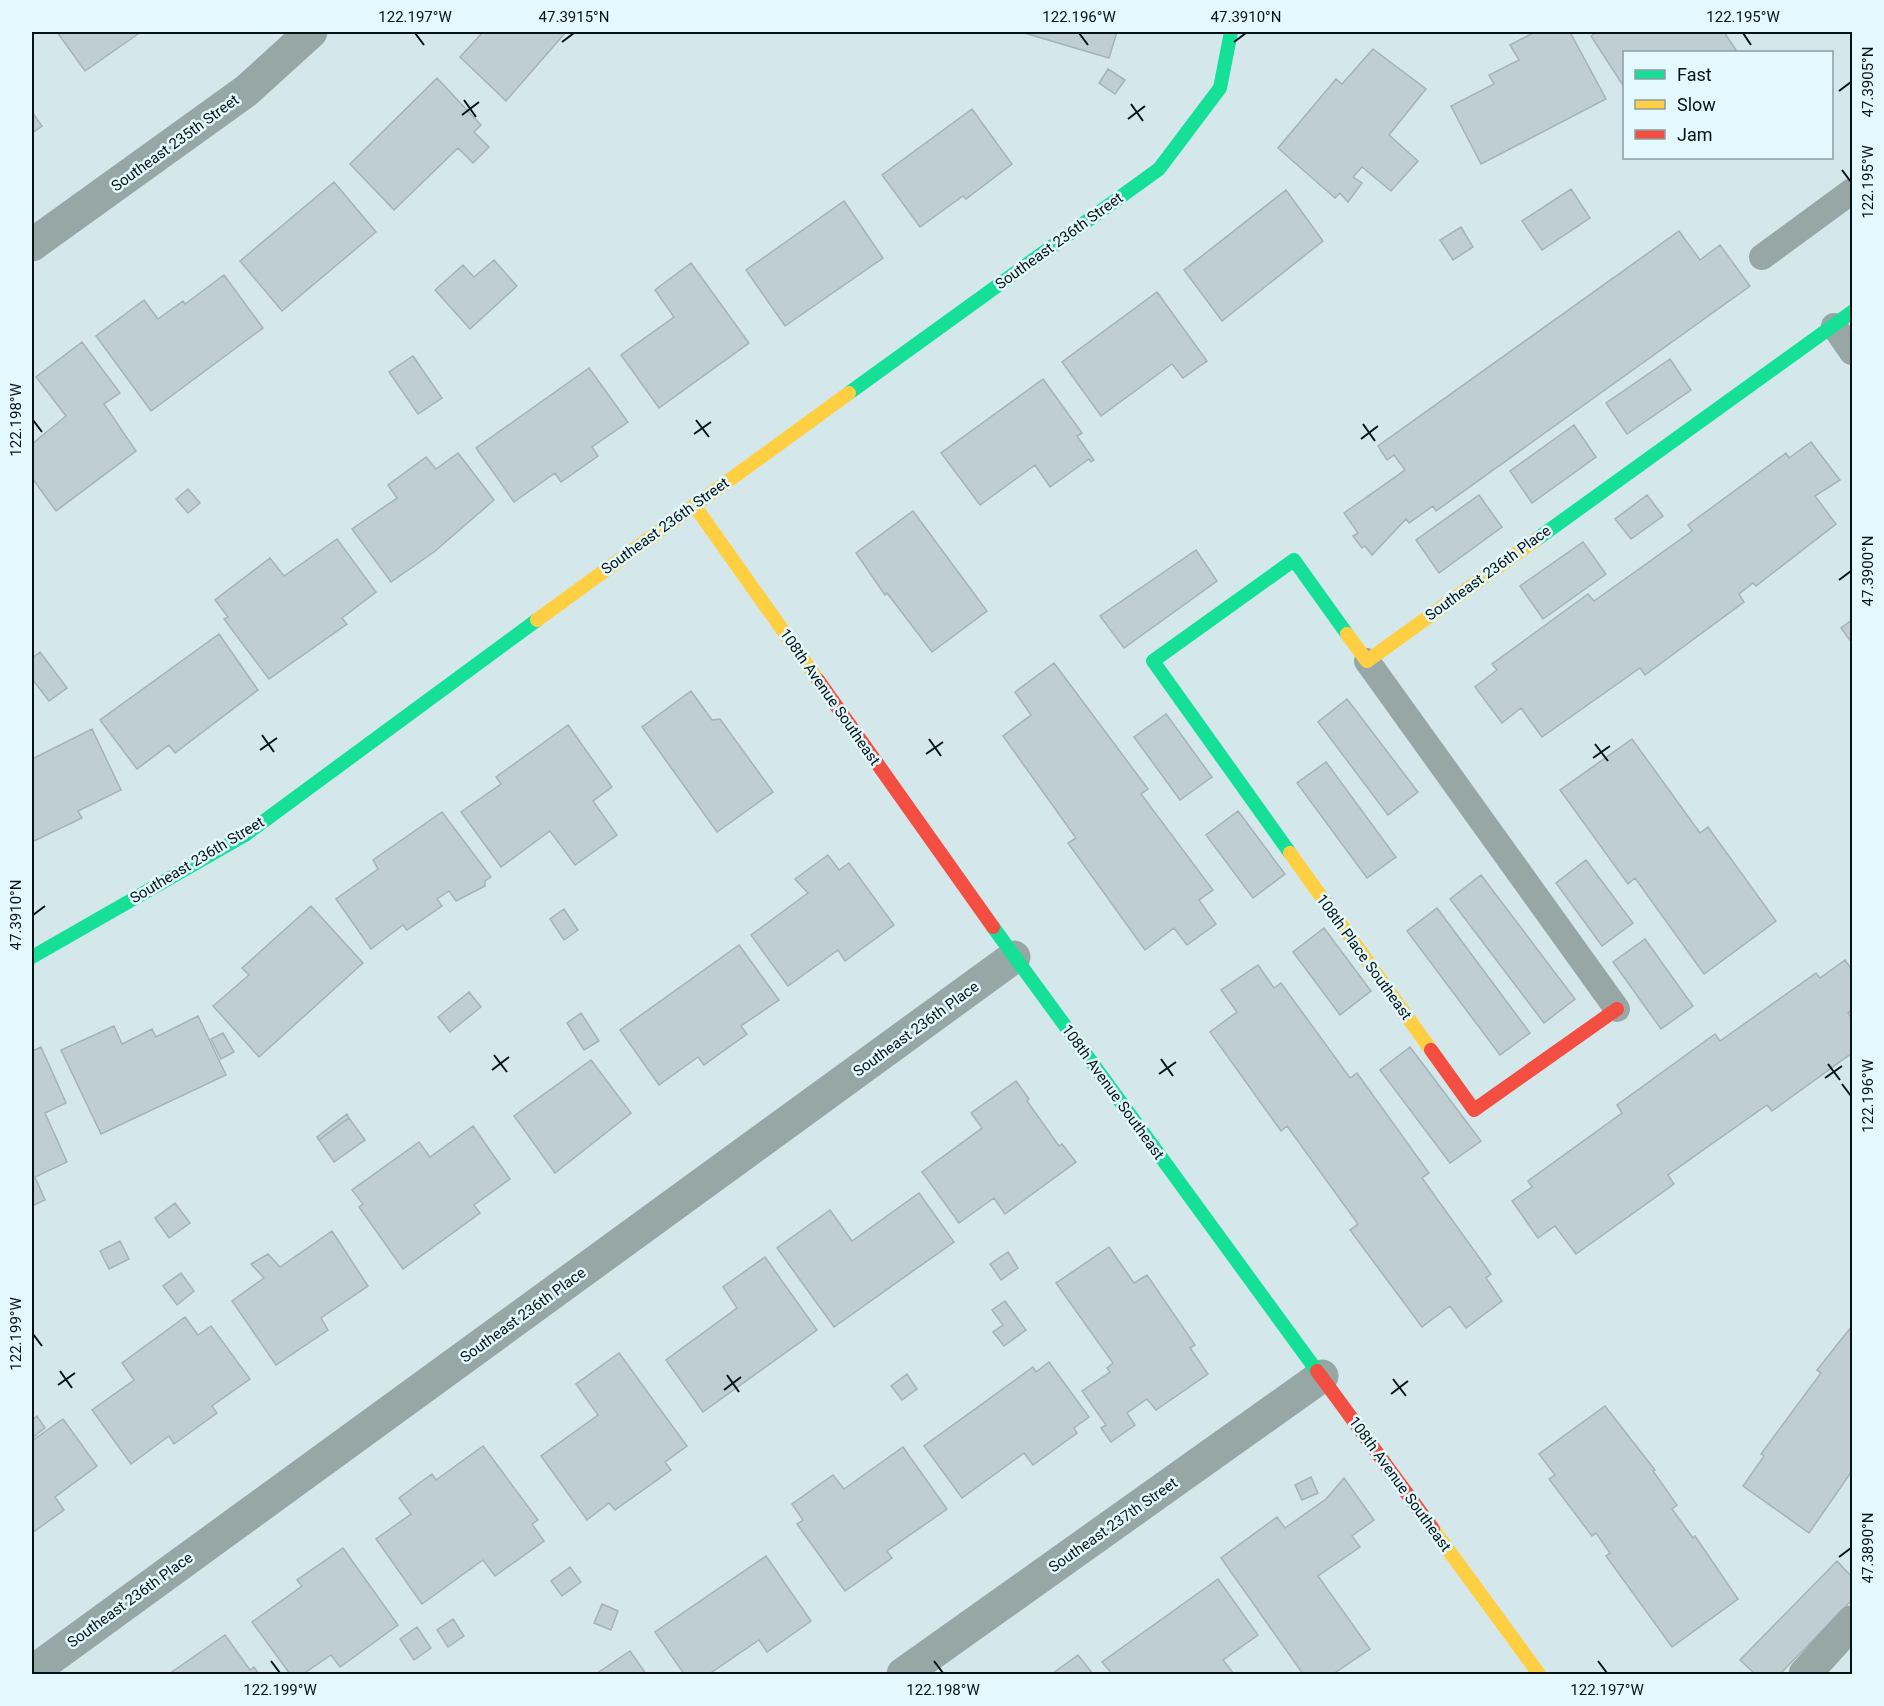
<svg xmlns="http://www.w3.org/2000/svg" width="1884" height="1706" font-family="Roboto,sans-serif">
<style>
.building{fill:#bfced3;stroke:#a5b3b8;stroke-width:1.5}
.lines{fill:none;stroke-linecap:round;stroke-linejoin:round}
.lane{stroke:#96a7a5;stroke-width:26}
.street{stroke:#96a7a5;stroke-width:33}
.fast{stroke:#16e098;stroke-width:14}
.slow{stroke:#ffcf43;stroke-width:14}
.jam{stroke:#f24e42;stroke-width:14}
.ticks{fill:none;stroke:#061316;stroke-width:2}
.labels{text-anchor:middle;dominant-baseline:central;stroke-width:5;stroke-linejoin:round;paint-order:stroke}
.street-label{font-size:15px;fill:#061316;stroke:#e3f9fe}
.neatline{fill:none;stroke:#061316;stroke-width:2}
.ticks-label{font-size:15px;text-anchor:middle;fill:#061316}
</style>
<rect width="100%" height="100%" fill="#d4e8ec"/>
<!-- building -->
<path class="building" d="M 57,32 L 136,32 L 138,34 L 85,71 Z
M 483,32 L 566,32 L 506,101 L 460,57 Z
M 1021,32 L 1117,32 L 1109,58 Z
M 1535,32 L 1570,32 L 1606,99 L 1481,164 L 1451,106 L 1494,84 L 1489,75 L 1519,60 L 1510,45 Z
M 1597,32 L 1724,32 L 1736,50 L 1731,52 L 1624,52 L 1624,87 L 1591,36 Z
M 1373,49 L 1426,89 L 1389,135 L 1418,161 L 1391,191 L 1362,167 L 1353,177 L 1362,183 L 1348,202 L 1340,193 L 1335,198 L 1278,148 L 1336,79 L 1342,84 Z
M 1108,69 L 1125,80 L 1115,94 L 1099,83 Z
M 437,78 L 481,125 L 474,132 L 489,147 L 473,163 L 458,148 L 394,210 L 350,164 Z
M 972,109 L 1012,164 L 966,199 L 963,196 L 920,227 L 882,175 Z
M 32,112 L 42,126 L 32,133 Z
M 334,182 L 376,232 L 282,311 L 240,261 Z
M 1571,189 L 1590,218 L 1542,250 L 1522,221 Z
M 1286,190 L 1323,241 L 1222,321 L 1184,270 Z
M 844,201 L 883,258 L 785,326 L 746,270 Z
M 1461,227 L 1473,247 L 1453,260 L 1440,240 Z
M 1679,231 L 1700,260 L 1720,245 L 1750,286 L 1436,511 L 1433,506 L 1409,523 L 1406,519 L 1372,555 L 1365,546 L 1362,548 L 1353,536 L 1358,533 L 1344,513 L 1405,470 L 1394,455 L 1387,460 L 1378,446 Z
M 494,260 L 517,286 L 470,329 L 435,290 L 463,265 L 474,277 Z
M 691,263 L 749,343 L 659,408 L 621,355 L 674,317 L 655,290 Z
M 224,275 L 263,328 L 151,411 L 96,336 L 144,300 L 158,319 L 183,301 L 185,304 Z
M 1157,292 L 1207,361 L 1183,378 L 1172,364 L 1101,416 L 1062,362 Z
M 82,342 L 120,393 L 104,404 L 136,451 L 56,511 L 32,478 L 32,444 L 66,416 L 36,377 Z
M 413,356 L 442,398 L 418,414 L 389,372 Z
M 1670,359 L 1691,390 L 1627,434 L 1606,403 Z
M 589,368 L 628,422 L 592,447 L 598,456 L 561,482 L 555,473 L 514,502 L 476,448 Z
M 1043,379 L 1082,433 L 1077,436 L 1094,460 L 1091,462 L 1089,459 L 1050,487 L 1035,465 L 980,505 L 941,453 Z
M 1574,425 L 1596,457 L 1532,503 L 1510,471 Z
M 1811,442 L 1840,480 L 1815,496 L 1836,524 L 1756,586 L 1753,583 L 1739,594 L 1744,602 L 1645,675 L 1640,668 L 1542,737 L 1521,708 L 1502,723 L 1475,687 L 1497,670 L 1492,664 L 1588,594 L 1594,601 L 1692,531 L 1688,525 L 1786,453 L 1789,458 Z
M 458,453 L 494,500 L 434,552 L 391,582 L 352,529 L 397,498 L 388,485 L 426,457 L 436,469 Z
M 188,489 L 200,503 L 188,513 L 176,499 Z
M 1479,495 L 1502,527 L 1439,573 L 1416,540 Z
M 1647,495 L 1663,516 L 1631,539 L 1615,519 Z
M 913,511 L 987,611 L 932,652 L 887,593 L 885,595 L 856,553 Z
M 337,539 L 376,592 L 342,618 L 347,624 L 269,679 L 224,619 L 228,617 L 215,600 L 270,558 L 284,576 Z
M 1583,542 L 1606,574 L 1543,619 L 1520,586 Z
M 1196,550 L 1217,581 L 1124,648 L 1100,616 Z
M 1852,620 L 1852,643 L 1841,628 Z
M 219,634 L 258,690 L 175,753 L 169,745 L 137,769 L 100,720 Z
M 40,652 L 67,688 L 49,701 L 32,679 L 32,658 Z
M 1054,663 L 1148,789 L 1141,794 L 1213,890 L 1199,900 L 1216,924 L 1187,945 L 1174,928 L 1145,950 L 1068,843 L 1076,838 L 1003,736 L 1031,715 L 1015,692 Z
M 691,691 L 712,720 L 720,719 L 773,792 L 717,832 L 642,727 Z
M 1347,699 L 1418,792 L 1388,815 L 1318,722 Z
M 1166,714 L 1212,777 L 1180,800 L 1134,737 Z
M 568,725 L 612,787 L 593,801 L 617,835 L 575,865 L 550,831 L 501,867 L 461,812 L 501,784 L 496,777 Z
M 92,729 L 121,790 L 78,811 L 82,818 L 32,842 L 32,759 Z
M 1632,739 L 1700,833 L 1708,827 L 1776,921 L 1704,974 L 1635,878 L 1628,884 L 1560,790 Z
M 1326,762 L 1396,857 L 1367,878 L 1297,783 Z
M 1238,811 L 1285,874 L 1253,898 L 1206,835 Z
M 442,812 L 491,877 L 485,881 L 485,886 L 456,901 L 449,891 L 437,899 L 442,906 L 407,930 L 403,925 L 371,949 L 336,899 L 378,869 L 373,860 Z
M 828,855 L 839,870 L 849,863 L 894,925 L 845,961 L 838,950 L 788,986 L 751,935 L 808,893 L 795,879 Z
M 1586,860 L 1633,923 L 1602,946 L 1556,883 Z
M 1481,875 L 1575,999 L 1544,1023 L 1450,899 Z
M 311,906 L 363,963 L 259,1057 L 213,1006 L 249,975 L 242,968 Z
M 1437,908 L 1530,1033 L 1500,1055 L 1407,931 Z
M 564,909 L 578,930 L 564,940 L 550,919 Z
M 1324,928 L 1371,991 L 1340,1015 L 1293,952 Z
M 1645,939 L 1693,1006 L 1661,1029 L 1613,962 Z
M 739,945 L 779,1000 L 741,1026 L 747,1034 L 704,1065 L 698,1057 L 659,1085 L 620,1030 Z
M 1845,960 L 1852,970 L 1852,1010 L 1848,1013 L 1852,1019 L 1852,1053 L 1772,1111 L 1767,1105 L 1668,1175 L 1674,1184 L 1576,1254 L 1555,1226 L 1538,1238 L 1512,1201 L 1532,1187 L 1528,1181 L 1622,1113 L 1617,1105 L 1715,1034 L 1720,1041 L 1816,973 L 1820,978 Z
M 1258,965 L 1274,988 L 1281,983 L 1350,1078 L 1357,1073 L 1429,1173 L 1422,1178 L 1491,1274 L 1486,1278 L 1502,1301 L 1466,1328 L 1450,1306 L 1422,1327 L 1350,1230 L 1358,1224 L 1287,1126 L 1281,1131 L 1210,1032 L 1237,1012 L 1221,990 Z
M 469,992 L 481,1007 L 450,1032 L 438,1017 Z
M 581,1013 L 599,1041 L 584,1050 L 567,1023 Z
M 198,1016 L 226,1075 L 101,1134 L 61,1050 L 114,1026 L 122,1044 L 152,1029 L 156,1037 Z
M 223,1033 L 234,1052 L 221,1059 L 211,1039 Z
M 41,1047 L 66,1103 L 45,1113 L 67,1162 L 35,1177 L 45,1200 L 32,1206 L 32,1051 Z
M 1410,1047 L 1481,1141 L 1450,1163 L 1380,1070 Z
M 591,1060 L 631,1113 L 555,1173 L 514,1116 Z
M 1016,1081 L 1029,1099 L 1027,1101 L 1059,1146 L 1062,1144 L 1076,1162 L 1005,1214 L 994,1198 L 959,1223 L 922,1172 L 982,1128 L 971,1113 Z
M 347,1114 L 349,1118 L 319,1140 L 317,1137 Z
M 349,1118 L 365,1140 L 334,1162 L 319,1140 Z
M 473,1126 L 510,1179 L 474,1205 L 480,1213 L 403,1269 L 359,1207 L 363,1204 L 352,1190 L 419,1142 L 430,1157 Z
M 919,1193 L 954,1242 L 834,1327 L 777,1248 L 830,1210 L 852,1241 Z
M 175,1203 L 190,1223 L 169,1238 L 155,1218 Z
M 332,1231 L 368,1286 L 321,1318 L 328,1330 L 276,1365 L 232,1301 L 264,1278 L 251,1264 L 268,1254 L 280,1267 Z
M 120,1241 L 129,1259 L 109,1269 L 100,1251 Z
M 1109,1247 L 1134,1283 L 1147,1275 L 1195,1345 L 1190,1348 L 1208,1374 L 1156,1410 L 1147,1399 L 1127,1413 L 1135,1425 L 1111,1442 L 1101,1428 L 1106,1425 L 1082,1391 L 1110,1372 L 1107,1368 L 1113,1363 L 1056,1283 Z
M 1008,1252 L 1018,1268 L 1001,1280 L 990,1264 Z
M 765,1257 L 817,1330 L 703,1412 L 666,1360 L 737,1308 L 723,1287 Z
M 181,1273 L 194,1291 L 177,1305 L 163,1286 Z
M 1005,1301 L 1026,1330 L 1004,1346 L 993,1332 L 1003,1325 L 992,1310 Z
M 185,1317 L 198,1335 L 211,1326 L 250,1379 L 212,1406 L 217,1413 L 174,1444 L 169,1436 L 131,1464 L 92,1410 L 134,1380 L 122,1363 Z
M 1852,1326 L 1852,1471 L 1809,1533 L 1743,1486 L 1764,1456 L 1761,1454 L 1821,1373 L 1817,1370 Z
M 619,1353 L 687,1446 L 665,1462 L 671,1470 L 615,1510 L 609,1503 L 587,1520 L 541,1456 L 598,1415 L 576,1384 Z
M 1049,1362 L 1089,1417 L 1074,1428 L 1077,1433 L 1033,1465 L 1024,1453 L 962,1498 L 924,1446 L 1033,1367 L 1036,1372 Z
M 907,1374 L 917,1389 L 902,1400 L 891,1386 Z
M 1605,1406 L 1655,1470 L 1653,1471 L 1677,1505 L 1672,1509 L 1693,1538 L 1695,1536 L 1738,1599 L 1672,1647 L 1606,1556 L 1610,1553 L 1596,1533 L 1592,1536 L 1549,1479 L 1555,1475 L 1539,1454 Z
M 37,1416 L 45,1428 L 32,1438 L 32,1420 Z
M 63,1419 L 97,1466 L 55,1497 L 64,1510 L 32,1533 L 32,1441 Z
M 483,1446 L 538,1520 L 532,1524 L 544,1541 L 495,1576 L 483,1560 L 422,1604 L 376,1539 L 411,1514 L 399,1498 L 432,1474 L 436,1480 Z
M 903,1447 L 947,1509 L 887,1551 L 892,1558 L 845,1591 L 797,1524 L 803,1520 L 792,1504 L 833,1475 L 844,1489 Z
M 1311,1477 L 1318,1493 L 1302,1500 L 1295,1485 Z
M 1344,1478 L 1374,1520 L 1352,1536 L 1360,1547 L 1318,1576 L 1370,1649 L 1333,1674 L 1303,1674 L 1221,1558 L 1277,1517 L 1285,1528 L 1326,1499 Z
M 343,1548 L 398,1625 L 340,1667 L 331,1655 L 303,1674 L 290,1674 L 252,1622 L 302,1586 L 297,1580 Z
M 766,1556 L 811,1621 L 767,1652 L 759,1640 L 709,1674 L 684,1674 L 655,1632 Z
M 1837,1561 L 1852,1577 L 1852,1600 L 1780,1674 L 1755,1674 L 1740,1660 Z
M 570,1567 L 581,1582 L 562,1596 L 551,1581 Z
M 1218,1579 L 1258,1635 L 1223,1660 L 1234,1674 L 1112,1674 L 1102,1662 Z
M 602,1604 L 618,1611 L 611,1630 L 594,1623 Z
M 453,1619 L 464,1636 L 448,1647 L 437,1630 Z
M 417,1627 L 431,1648 L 414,1660 L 400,1639 Z
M 225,1635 L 250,1670 L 254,1667 L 259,1674 L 169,1674 Z
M 630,1651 L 646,1674 L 596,1674 Z
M 1078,1655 L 1093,1674 L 1052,1674 Z"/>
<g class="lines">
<!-- lane -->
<path class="lane" d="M 1762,257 L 1852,191
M 1834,326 L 1852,352
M 1367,661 L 1617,1009"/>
<!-- street -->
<path class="street" d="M 32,245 L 246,91 L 311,32
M 32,1672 L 1014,957
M 903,1674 L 1322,1376
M 1805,1674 L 1852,1622"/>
<!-- fast -->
<path class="fast" d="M 849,393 L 1159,169 L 1220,88 L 1231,32
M 1537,539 L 1852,312
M 1290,853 L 1153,661 L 1294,560 L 1347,634
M 993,927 L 1317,1371
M 32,957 L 245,835 L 537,620"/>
<!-- slow -->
<path class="slow" d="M 694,505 L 818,680
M 537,620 L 849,393
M 1347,634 L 1367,661 L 1537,539
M 1290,853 L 1431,1050
M 1433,1529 L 1539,1674"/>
<!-- jam -->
<path class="jam" d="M 818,680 L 993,927
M 1431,1050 L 1474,1110 L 1617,1009
M 1317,1371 L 1433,1529"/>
</g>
<!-- ticks -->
<path class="ticks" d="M 415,33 L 424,45M 1079,33 L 1088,45M 1743,33 L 1751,45M 562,42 L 574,33M 1234,42 L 1246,33M 1839,91 L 1851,82M 464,100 L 476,117M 1131,104 L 1143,121M 462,115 L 479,102M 1128,119 L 1145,106M 1842,170 L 1851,182M 33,420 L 42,432M 696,420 L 709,437M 1363,424 L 1375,441M 694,434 L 711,422M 1361,439 L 1378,426M 1839,580 L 1851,571M 262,735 L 274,752M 929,739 L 941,756M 1595,744 L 1608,761M 260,750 L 277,738M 926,754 L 943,742M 1593,758 L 1610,746M 33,915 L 45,906M 494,1055 L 507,1072M 1161,1059 L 1173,1076M 1828,1064 L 1840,1080M 492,1070 L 509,1057M 1159,1074 L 1176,1062M 1825,1078 L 1842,1066M 1842,1084 L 1851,1096M 33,1334 L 42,1346M 60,1371 L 72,1388M 727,1375 L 739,1392M 1393,1379 L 1406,1396M 58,1385 L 75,1373M 724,1390 L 741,1377M 1391,1394 L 1408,1381M 1839,1557 L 1851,1548M 271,1661 L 280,1673M 934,1661 L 943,1673M 1598,1661 L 1607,1673"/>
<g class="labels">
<!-- street labels -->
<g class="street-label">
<text transform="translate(175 143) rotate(-36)">Southeast 235th Street</text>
<text transform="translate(1059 241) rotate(-36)">Southeast 236th Street</text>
<text transform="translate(665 526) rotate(-36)">Southeast 236th Street</text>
<text transform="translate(1488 573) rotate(-36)">Southeast 236th Place</text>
<text transform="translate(830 697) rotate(55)">108th Avenue Southeast</text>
<text transform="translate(197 860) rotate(-31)">Southeast 236th Street</text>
<text transform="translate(1364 957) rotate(54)">108th Place Southeast</text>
<text transform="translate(916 1029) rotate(-36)">Southeast 236th Place</text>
<text transform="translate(1113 1092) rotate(54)">108th Avenue Southeast</text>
<text transform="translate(523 1315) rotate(-36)">Southeast 236th Place</text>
<text transform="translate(1400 1484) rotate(54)">108th Avenue Southeast</text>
<text transform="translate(1113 1525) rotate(-35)">Southeast 237th Street</text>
<text transform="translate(130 1600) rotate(-36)">Southeast 236th Place</text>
</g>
</g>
<!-- border -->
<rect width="1884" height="1706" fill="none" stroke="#e3f9fe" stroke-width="66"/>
<!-- legend -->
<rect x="1623" y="51" width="210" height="108" fill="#e3f9fe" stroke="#8b9da1" stroke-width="1.5"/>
<rect x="1635" y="70" width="30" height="9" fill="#16e098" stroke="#8b9da1" stroke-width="1.5"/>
<text x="1677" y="81" font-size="18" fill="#061316">Fast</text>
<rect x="1635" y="100" width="30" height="9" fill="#ffcf43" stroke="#8b9da1" stroke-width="1.5"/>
<text x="1677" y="111" font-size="18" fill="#061316">Slow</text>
<rect x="1635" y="130" width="30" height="9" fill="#f24e42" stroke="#8b9da1" stroke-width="1.5"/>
<text x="1677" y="141" font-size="18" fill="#061316">Jam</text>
<rect x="33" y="33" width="1818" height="1640" class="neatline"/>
<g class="ticks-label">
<text x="415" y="22">122.197°W</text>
<text x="574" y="22">47.3915°N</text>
<text x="1079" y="22">122.196°W</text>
<text x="1246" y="22">47.3910°N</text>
<text x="1743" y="22">122.195°W</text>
<text transform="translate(1868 82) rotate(-90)" y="5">47.3905°N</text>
<text transform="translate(1868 182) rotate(-90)" y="5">122.195°W</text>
<text transform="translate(16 420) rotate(-90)" y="5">122.198°W</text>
<text transform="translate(1868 571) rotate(-90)" y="5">47.3900°N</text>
<text transform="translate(16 915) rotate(-90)" y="5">47.3910°N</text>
<text transform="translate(1868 1096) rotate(-90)" y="5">122.196°W</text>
<text transform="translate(16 1334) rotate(-90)" y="5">122.199°W</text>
<text transform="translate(1868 1548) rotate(-90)" y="5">47.3890°N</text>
<text x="280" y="1695">122.199°W</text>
<text x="943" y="1695">122.198°W</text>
<text x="1607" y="1695">122.197°W</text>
</g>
</svg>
